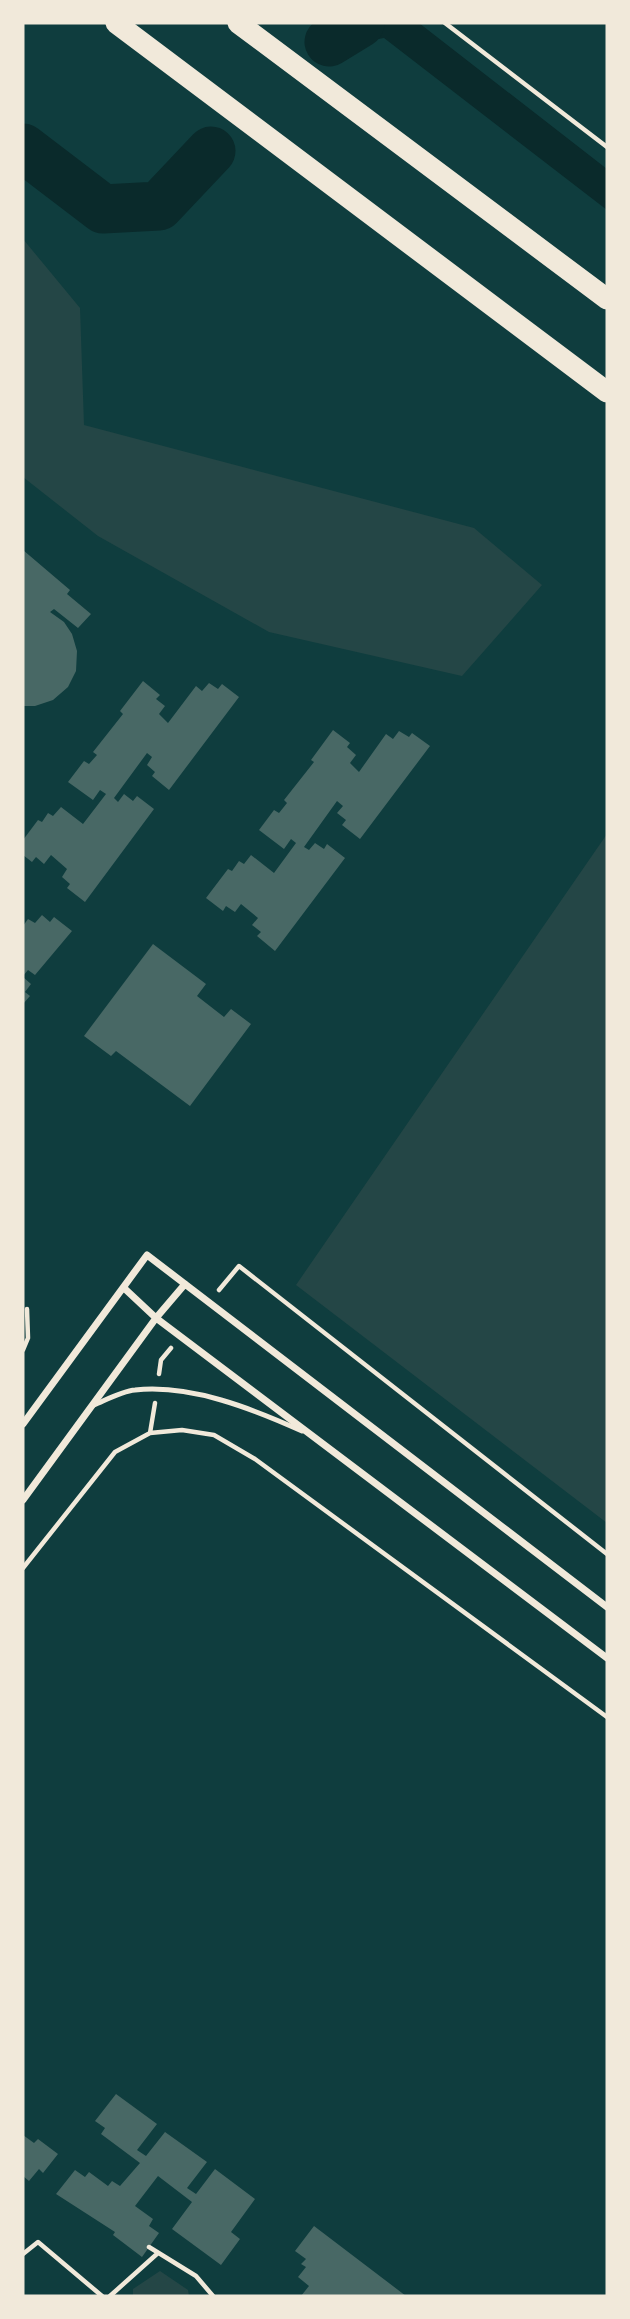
<svg xmlns="http://www.w3.org/2000/svg" width="630" height="2319" font-family="Quicksand,sans-serif">
<style>
.green{fill:#244646}
.water{fill:#0a2a2b}
.lines{fill:none;stroke-linecap:round;stroke-linejoin:round}
.river{stroke:#0a2a2b;stroke-width:49}
.building{fill:#486865}
.path{stroke:#f1e9da;stroke-width:4.5}
.service{stroke:#f1e9da;stroke-width:5}
.minor{stroke:#f1e9da;stroke-width:7}
.motorway{stroke:#f1e9da;stroke-width:21}
</style>
<rect width="100%" height="100%" fill="#0f3d3e"/>
<!-- green -->
<path class="green" d="M 23,239 L 80,308 L 84,425 L 474,528 L 542,585 L 462,676 L 269,632 L 98,536 L 23,477 Z
M 607,834 L 607,1523 L 296,1285 Z
M 160,2271 L 188,2290 L 189,2296 L 133,2296 L 133,2289 Z"/>
<!-- water -->
<path class="water" d="M 342,23 L 419,23 L 607,169 L 607,210 L 384,38 L 367,41 Z"/>
<g class="lines">
<!-- river -->
<path class="river" d="M 329,42 L 360,23
M 23,148 L 103,209 L 159,206 L 211,151"/>
</g>
<!-- building -->
<path class="building" d="M 23,550 L 70,590 L 67,594 L 91,614 L 78,628 L 54,609 L 50,612 L 64,622 L 72,634 L 77,651 L 76,671 L 68,687 L 53,700 L 35,706 L 23,706 Z
M 143,681 L 160,695 L 156,699 L 165,706 L 159,714 L 168,723 L 196,686 L 202,691 L 209,683 L 218,689 L 222,684 L 239,697 L 169,790 L 152,776 L 155,772 L 147,765 L 152,757 L 147,753 L 114,798 L 118,802 L 124,794 L 133,801 L 137,796 L 154,809 L 85,902 L 67,888 L 70,884 L 62,877 L 67,869 L 51,855 L 44,864 L 36,857 L 32,862 L 23,855 L 23,840 L 38,820 L 42,822 L 48,813 L 53,816 L 61,807 L 83,824 L 106,794 L 100,790 L 93,800 L 68,782 L 84,761 L 89,764 L 97,755 L 93,752 L 123,714 L 120,711 Z
M 333,730 L 350,743 L 347,747 L 356,755 L 350,763 L 359,772 L 386,734 L 393,739 L 399,731 L 409,737 L 412,733 L 430,746 L 360,839 L 342,825 L 346,820 L 337,813 L 343,806 L 337,801 L 304,847 L 309,850 L 315,843 L 324,849 L 327,844 L 345,858 L 275,951 L 257,936 L 261,932 L 252,925 L 258,918 L 241,904 L 235,912 L 226,906 L 223,911 L 206,898 L 228,869 L 232,871 L 239,861 L 244,864 L 251,855 L 274,873 L 296,843 L 291,839 L 284,849 L 259,830 L 274,810 L 279,813 L 287,803 L 284,800 L 314,762 L 311,760 Z
M 42,915 L 50,922 L 54,917 L 72,931 L 35,975 L 28,970 L 23,976 L 23,926 L 28,919 L 35,923 Z
M 153,944 L 206,984 L 197,996 L 224,1017 L 231,1009 L 251,1024 L 190,1106 L 116,1051 L 111,1056 L 84,1036 Z
M 23,977 L 31,984 L 25,992 L 30,996 L 23,1004 Z
M 116,2094 L 157,2124 L 137,2150 L 146,2156 L 165,2132 L 207,2162 L 187,2188 L 196,2194 L 215,2169 L 255,2199 L 231,2232 L 240,2239 L 221,2265 L 172,2229 L 192,2202 L 158,2176 L 135,2206 L 153,2219 L 149,2226 L 159,2233 L 142,2257 L 113,2235 L 115,2232 L 56,2194 L 75,2170 L 85,2177 L 89,2172 L 108,2186 L 112,2181 L 120,2186 L 140,2163 L 101,2134 L 105,2128 L 95,2121 Z
M 23,2135 L 34,2143 L 38,2139 L 58,2154 L 43,2173 L 39,2169 L 29,2181 L 23,2176 Z
M 314,2226 L 406,2296 L 301,2296 L 309,2286 L 298,2277 L 306,2267 L 301,2264 L 306,2259 L 295,2251 Z"/>
<g class="lines">
<!-- path -->
<path class="path" d="M 445,23 L 607,147
M 219,1290 L 239,1266 L 607,1554
M 23,1350 L 28,1338 L 27,1309
M 159,1374 L 161,1360 L 171,1348
M 150,1433 L 155,1403
M 23,1568 L 115,1452 L 150,1433 L 182,1430 L 214,1435 L 255,1459 L 607,1717
M 149,2247 L 196,2276 L 213,2296
M 23,2254 L 38,2242 L 102,2296
M 110,2296 L 158,2253"/>
<!-- service -->
<path class="service" d="M 94,1405 C 106,1400 122,1391 135,1390 C 191,1384 253,1409 302,1431"/>
<!-- minor -->
<path class="minor" d="M 124,1288 L 156,1318 L 607,1658
M 23,1424 L 147,1255 L 607,1607
M 23,1500 L 156,1318 L 185,1284"/>
<!-- motorway -->
<path class="motorway" d="M 116,23 L 607,392
M 238,23 L 607,299"/>
</g>
<!-- border -->
<rect width="630" height="2319" fill="none" stroke="#f1e9da" stroke-width="49"/>
</svg>
